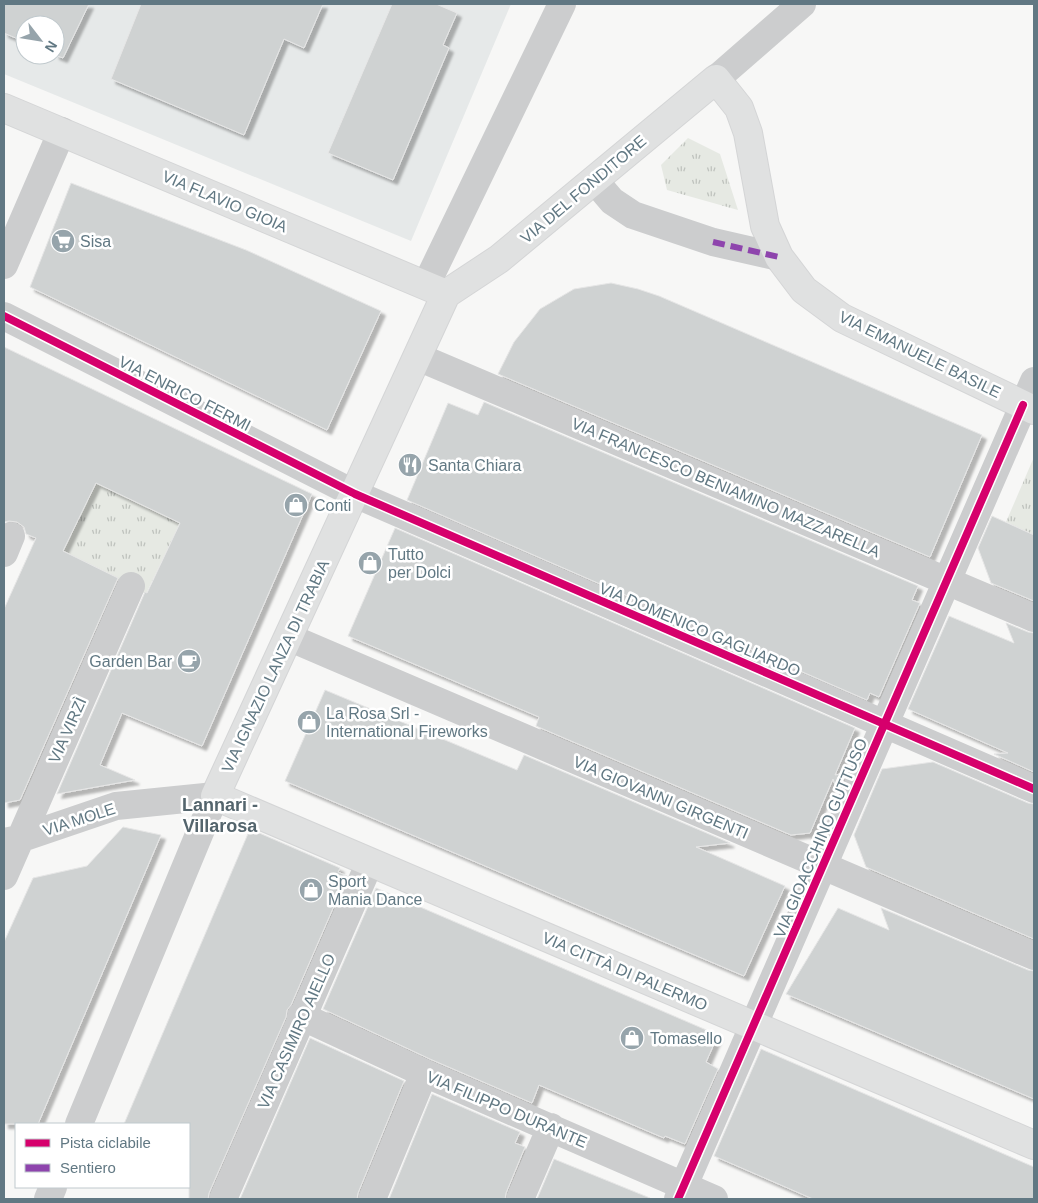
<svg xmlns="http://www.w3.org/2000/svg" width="1038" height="1203" font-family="Arial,sans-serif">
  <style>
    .built { fill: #e6e9e9; fill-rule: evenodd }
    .grass { fill: url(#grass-tufts) }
    .building { fill: #cfd2d2; stroke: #e6e6e6; filter: url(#shadow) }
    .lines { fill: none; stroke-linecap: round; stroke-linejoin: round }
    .major-casing { stroke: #d4d5d6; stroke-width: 30 }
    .minor { stroke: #cccdce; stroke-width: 28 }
    .major { stroke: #e0e1e1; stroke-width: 28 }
    .quiet { stroke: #8e44ad; stroke-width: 6; stroke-dasharray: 12 6; stroke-linecap: butt }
    .cycleway-casing { stroke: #fff; stroke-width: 11 }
    .cycleway { stroke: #d6006c; stroke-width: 8 }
    .labels { text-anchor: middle; stroke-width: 5; stroke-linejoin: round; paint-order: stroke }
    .street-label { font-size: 16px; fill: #617883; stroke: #fff }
    .poi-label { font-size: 16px; fill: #617883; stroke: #fff; text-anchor: start }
    .neighbourhood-label { font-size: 18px; font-weight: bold; fill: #54656d; stroke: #fff }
  </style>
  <defs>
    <pattern id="grass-tufts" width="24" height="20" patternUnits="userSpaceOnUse" patternTransform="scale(1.25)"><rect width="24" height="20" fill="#e6e9e3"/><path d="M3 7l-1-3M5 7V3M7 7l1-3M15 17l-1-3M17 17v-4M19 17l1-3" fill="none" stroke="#bec2bd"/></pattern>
    <filter id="shadow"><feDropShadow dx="4.5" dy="4.5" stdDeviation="1" flood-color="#0004"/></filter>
  </defs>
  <rect width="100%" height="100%" fill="#f7f7f6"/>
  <!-- built -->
  <path class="built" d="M4 4H511L411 241 4 74ZM25 25H55V55H25Z"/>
  <!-- grass -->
  <path class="grass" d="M688 138 720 154 738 210 667 190 661 165Z
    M1034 457V535L1006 522Z
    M96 482 180 523 146 594 63 551Z"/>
  <!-- building -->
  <path class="building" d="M4 4H89L63 58 55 55V25H25V42L4 33Z
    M141 4H323L304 48 284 39 244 135 111 79Z
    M392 4H436L457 13 443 45 449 48 393 180 328 153Z
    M71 183 246 250 381 311 327 430 30 287Z
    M611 283 638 289 659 296 982 435 930 557 498 374 514 342 540 309 574 289Z
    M4 347 312 494 202 746 122 713 100 765 135 780 57 794 145 592 147 593 180 523 96 483 63 551 118 578 20 800 4 803V609L36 538 26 534 24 527 17 522 9 521 4 522Z
    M484 402 918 586 912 600 920 603 879 697 870 693 867 700 407 500 448 403 478 415Z
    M992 516 1034 535V601L991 583 978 548Z
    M395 528 855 728 835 775 846 773 838 793 833 779 810 833 791 835 536 726 539 717 348 636Z
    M949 616 1014 643 1006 623 1028 632 1034 633V772L994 754 1008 753 908 709Z
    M325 690 517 770 524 755 730 843 696 847 785 886 744 976 285 781Z
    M933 762 1028 803 1034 804V939L866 867 854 835 882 769Z
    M123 827 161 835 38 1124H4V942L33 878 87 866Z
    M250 829 340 868 338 872 347 876 291 1005 287 1010 286 1017 209 1193 208 1199H189V1124H124Z
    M376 888 718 1035 706 1062 718 1069 685 1144 665 1136 664 1138 539 1085 532 1103 430 1059 323 1009Z
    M838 908 889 930 881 908 1028 970 1034 971V1099L786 994Z
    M310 1038 404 1081 358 1193 357 1199H240Z
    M761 1049 1034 1167V1199H813L714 1156Z
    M432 1094 520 1132 515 1143 525 1147 506 1193 505 1199H389Z
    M554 1159 650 1198V1199H537Z"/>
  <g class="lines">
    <!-- major casing -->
    <g class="major-casing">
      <path id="major" d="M4 108 446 294
        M446 294 215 796 1034 1145
        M446 294 499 259 716 79 739 108 748 133 765 226 779 257 804 290 842 318 1034 410"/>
    </g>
    <!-- minor -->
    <path class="minor" d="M716 79 802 4
      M595 181 612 201 633 215 713 242 779 257
      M4 265 62 131
      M426 285 562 4
      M4 316 355 494 1034 789
      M418 357 1034 618
      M4 553 11 536
      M288 637 1034 956
      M4 842 19 839 116 806 215 796 79 1124
      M4 876 131 586
      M301 1016 424 1073 714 1199
      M48 1199 53 1187
      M223 1199 370 862
      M372 1199 424 1073
      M520 1199 551 1127
      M678 1199 1034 381"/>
    <!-- major -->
    <use href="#major" class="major"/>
    <!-- quiet -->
    <path class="quiet" d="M713 242 779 257"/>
    <!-- cycleway casing -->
    <g class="cycleway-casing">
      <path id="cycleway" d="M4 316 355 494 1034 789
        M678 1199 1023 405"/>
    </g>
    <!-- cycleway -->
    <use href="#cycleway" class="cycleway"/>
  </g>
  <!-- icons -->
  <defs>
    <g id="supermarket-disc" transform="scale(1.25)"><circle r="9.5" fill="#96a4ab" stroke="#fff"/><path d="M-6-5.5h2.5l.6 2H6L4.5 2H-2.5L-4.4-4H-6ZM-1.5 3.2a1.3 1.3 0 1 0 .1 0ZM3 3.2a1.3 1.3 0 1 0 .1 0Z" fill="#fff"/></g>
    <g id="restaurant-disc" transform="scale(1.25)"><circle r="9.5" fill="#96a4ab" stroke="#fff"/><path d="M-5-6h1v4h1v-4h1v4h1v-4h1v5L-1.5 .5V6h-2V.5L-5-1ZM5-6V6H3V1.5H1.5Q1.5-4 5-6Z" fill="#fff"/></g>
    <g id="shop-disc" transform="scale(1.25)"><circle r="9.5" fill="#96a4ab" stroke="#fff"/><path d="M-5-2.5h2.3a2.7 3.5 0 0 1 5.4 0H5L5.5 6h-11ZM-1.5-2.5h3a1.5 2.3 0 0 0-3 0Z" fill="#fff"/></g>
    <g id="cafe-disc" transform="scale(1.25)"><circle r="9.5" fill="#96a4ab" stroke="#fff"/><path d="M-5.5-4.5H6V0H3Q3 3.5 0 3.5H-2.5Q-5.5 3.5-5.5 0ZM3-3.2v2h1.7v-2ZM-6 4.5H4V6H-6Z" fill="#fff"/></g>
  </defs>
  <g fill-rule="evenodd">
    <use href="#supermarket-disc" x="63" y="241"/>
    <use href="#restaurant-disc" x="410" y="465"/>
    <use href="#shop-disc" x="296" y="505"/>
    <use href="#shop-disc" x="370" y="563"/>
    <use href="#cafe-disc" x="189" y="661"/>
    <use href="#shop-disc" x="309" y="722"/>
    <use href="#shop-disc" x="311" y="890"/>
    <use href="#shop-disc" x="632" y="1038"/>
  </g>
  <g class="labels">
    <!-- street labels -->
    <g class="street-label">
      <text transform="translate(583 189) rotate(-40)" y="6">VIA DEL FONDITORE</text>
      <text transform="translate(225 201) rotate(23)" y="6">VIA FLAVIO GIOIA</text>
      <text transform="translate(920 354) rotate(26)" y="6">VIA EMANUELE BASILE</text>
      <text transform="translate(185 393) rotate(27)" y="6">VIA ENRICO FERMI</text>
      <text transform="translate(726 487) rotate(23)" y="6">VIA FRANCESCO BENIAMINO MAZZARELLA</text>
      <text transform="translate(700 629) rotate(23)" y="6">VIA DOMENICO GAGLIARDO</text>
      <text transform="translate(275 666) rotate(-65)" y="6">VIA IGNAZIO LANZA DI TRABIA</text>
      <text transform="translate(67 730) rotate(-66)" y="6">VIA VIRZÌ</text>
      <text transform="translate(661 797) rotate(23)" y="6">VIA GIOVANNI GIRGENTI</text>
      <text transform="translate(79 819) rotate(-18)" y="6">VIA MOLE</text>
      <text transform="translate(820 838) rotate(-67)" y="6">VIA GIOACCHINO GUTTUSO</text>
      <text transform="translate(625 971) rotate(23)" y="6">VIA CITTÀ DI PALERMO</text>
      <text transform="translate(296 1031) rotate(-66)" y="6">VIA CASIMIRO AIELLO</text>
      <text transform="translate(507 1109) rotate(23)" y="6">VIA FILIPPO DURANTE</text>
    </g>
    <!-- poi labels -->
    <g class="poi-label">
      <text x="80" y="247">Sisa</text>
      <text x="428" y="471">Santa Chiara</text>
      <text x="314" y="511">Conti</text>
      <text x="388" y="560">Tutto<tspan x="388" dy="18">per Dolci</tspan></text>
      <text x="172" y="667" text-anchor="end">Garden Bar</text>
      <text x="326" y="719">La Rosa Srl -<tspan x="326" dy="18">International Fireworks</tspan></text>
      <text x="328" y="887">Sport<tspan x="328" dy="18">Mania Dance</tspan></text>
      <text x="650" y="1044">Tomasello</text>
    </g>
    <!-- neighbourhood labels -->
    <g class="neighbourhood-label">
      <text x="220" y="811">Lannari -<tspan x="220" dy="21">Villarosa</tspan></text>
    </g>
  </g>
  <!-- border -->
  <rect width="1038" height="1203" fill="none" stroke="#617883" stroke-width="10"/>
  <!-- legend -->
  <rect x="15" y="1123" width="175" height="65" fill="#ffffff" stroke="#c0c9cd"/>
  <rect x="25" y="1139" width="25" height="8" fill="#d6006c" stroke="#c0c9cd"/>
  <text x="60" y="1148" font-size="15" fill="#617883">Pista ciclabile</text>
  <rect x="25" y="1164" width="25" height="8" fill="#8e44ad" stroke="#c0c9cd"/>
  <text x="60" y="1173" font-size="15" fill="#617883">Sentiero</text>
  <!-- north arrow -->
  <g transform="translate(40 40) rotate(121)"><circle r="24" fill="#ffffff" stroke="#c0c9cd"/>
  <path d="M0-4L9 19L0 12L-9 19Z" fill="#96a4ab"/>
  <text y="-8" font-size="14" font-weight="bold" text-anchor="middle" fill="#617883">N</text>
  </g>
</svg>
